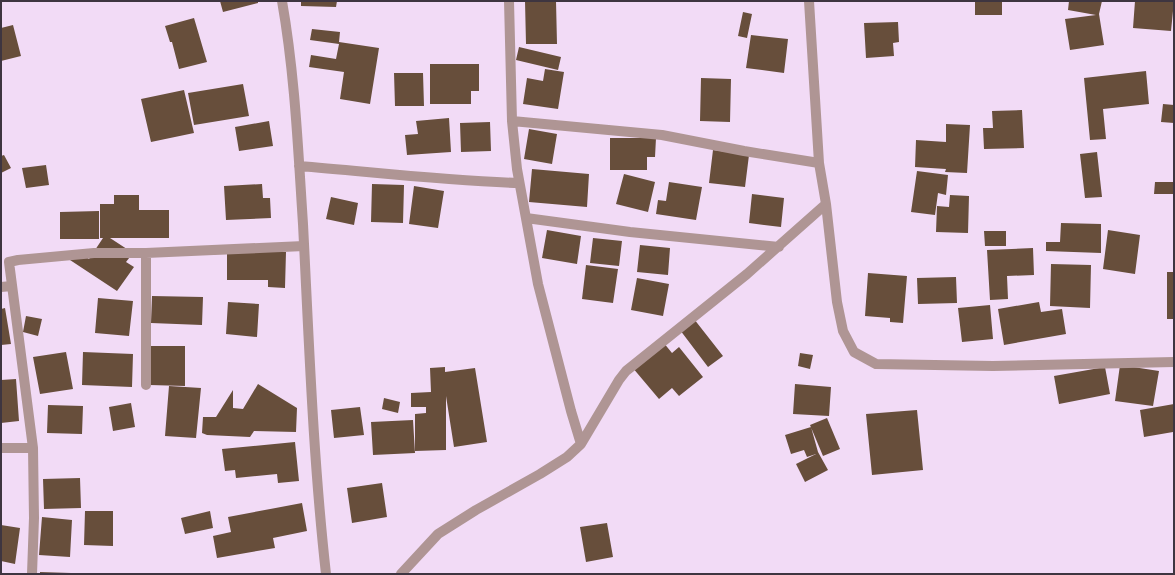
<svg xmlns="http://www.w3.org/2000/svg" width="1175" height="575" font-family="'IBM Plex Sans',sans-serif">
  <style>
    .building { fill: #674e3b }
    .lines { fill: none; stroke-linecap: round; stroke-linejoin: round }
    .minor { stroke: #af9594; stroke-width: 10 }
  </style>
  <rect width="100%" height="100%" fill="#f2dbf6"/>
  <!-- building -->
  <path class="building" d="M220 1H258V3L223 12Z
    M301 1H337L336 7 301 6Z
    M525 1H556L557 44H526Z
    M975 1H1002V15H975Z
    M1069 1H1102L1099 14 1104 45 1070 50 1065 19 1096 15 1068 10Z
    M1135 1H1174L1171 31 1133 28Z
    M743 12 752 14 747 38 738 36Z
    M194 18 207 62 179 69 172 42H170L165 26Z
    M898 22 899 42 893 43 894 56 866 58 864 23Z
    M13 25 21 56 1 61V28Z
    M312 29 340 32 339 42 379 48 370 104 340 99 344 72 309 67 311 55 336 59 339 44 310 40Z
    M751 35 788 39 784 73 746 68Z
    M519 47 561 57 558 70 516 60Z
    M430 64H479V91H471V104H430Z
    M545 69 564 72 558 109 523 104 527 78 543 81Z
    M1146 71 1149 104 1103 109 1106 139 1090 140 1084 78Z
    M394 73H423L424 106H395Z
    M701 78 731 79 730 122 700 121Z
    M243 84 249 116 194 125 188 93Z
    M184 90 194 133 151 142 141 99Z
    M1163 104 1174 105V123L1161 122Z
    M1022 110 1024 148 984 149 983 128H993L992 111Z
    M449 118 451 152 407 155 405 135 418 134 416 121Z
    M269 121 273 146 239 151 235 127Z
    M490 122 491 151 461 152 460 123Z
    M946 124 970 125 967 173 945 172 946 169 915 167 916 140 946 142Z
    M529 129 557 134 552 164 524 159Z
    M610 138H656L655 157H647V170H610Z
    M713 150 749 155 745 187 709 183Z
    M1097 152 1102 197 1085 198 1080 154Z
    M4 155 11 168 1 173V156Z
    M46 165 49 185 26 188 22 168Z
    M532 169 589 174 587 207 529 202Z
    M917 171 948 175 946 195 938 193 935 215 911 212Z
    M624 174 655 182 648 212 616 204Z
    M669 182 702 187 696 220 656 214 658 200 666 201Z
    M1155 182H1174V194H1154Z
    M262 184 263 198H270L271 218 226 220 224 186Z
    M372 184 404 185 403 223 371 222Z
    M414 186 444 191 438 228 409 224Z
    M752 194 784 198 781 227 749 223Z
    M114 195H139V210H169V238H110L133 253 126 262 134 267 117 291 70 260 77 251 89 259 103 238H100V204H114Z
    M950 195 969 196 968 233 936 232 937 206 949 207Z
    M331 197 358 203 354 225 326 219Z
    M99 211V239H60V212Z
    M1061 223 1101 224V253L1046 251V242H1060Z
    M547 230 581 236 577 264 542 258Z
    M1108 230 1140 235 1135 274 1103 269Z
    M984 231H1006V246H985Z
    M593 238 622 241 619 266 590 263Z
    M640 245 670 248 668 275 637 272Z
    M1033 248 1034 275 1007 276 1008 299 990 300 987 250Z
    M227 251 286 252 285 288 268 287V280H227Z
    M1051 264 1091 265 1090 308 1050 306Z
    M586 265 618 269 613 303 582 299Z
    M1167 272H1174V319H1167Z
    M868 273 907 276 903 323 890 322V318L865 316Z
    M956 277 957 303 918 304 917 278Z
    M637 278 669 284 663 316 631 310Z
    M152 296 203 297 202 325 151 323Z
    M98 298 133 301 129 336 95 333Z
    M228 302 259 304 257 337 226 334Z
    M1039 302 1041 312 1062 309 1066 334 1004 345 998 309Z
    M990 305 993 339 962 342 958 308Z
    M5 308 11 344 1 345V309Z
    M26 316 42 319 38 336 23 332Z
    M694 319 723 356 708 367 680 330Z
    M663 342 672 353 679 347 703 377 679 396 672 388 659 399 632 367Z
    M150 346H185V386L150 385Z
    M66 352 73 389 40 394 33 357Z
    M83 352 133 354 132 387 82 385Z
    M800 353 813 355 810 369 798 366Z
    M1120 365 1159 371 1153 406 1115 401Z
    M445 367V372L475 368 487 442 454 447 446 396V450L415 451V414L426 413V407H411V393L431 392 430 368Z
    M1105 367 1110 394 1059 404 1054 376Z
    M16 379 19 421 1 423V380Z
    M258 384 297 408 296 432 254 431 250 437 207 435 202 433 203 417H216L233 390V408L243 409Z
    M795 384 831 387 829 416 793 414Z
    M169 386 201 388 196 438 165 436Z
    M384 398 400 402 398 413 382 409Z
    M131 403 135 427 113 431 109 407Z
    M1174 404V435L1173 432 1144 437 1140 410Z
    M48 405 83 406 82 434 47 433Z
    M360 407 364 435 334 438 331 410Z
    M917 410 923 470 872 475 866 414Z
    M827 418 840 449 823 456 810 425Z
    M413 420 415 453 373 455 371 422Z
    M811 427 818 452 828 470 805 482 796 464 816 454 807 457 804 450 791 454 785 435Z
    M295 442 299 481 278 483 277 474 236 478 235 470 225 471 222 449Z
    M80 478 81 508 44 509 43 479Z
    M382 483 387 517 352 523 347 488Z
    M302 503 307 531 273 538 275 548 217 558 213 536 231 532 228 517Z
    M85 511H113V546L84 545Z
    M210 511 213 528 185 534 181 518Z
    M42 517 72 520 70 557 39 555Z
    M607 523 613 557 586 562 580 527Z
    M1 525 20 528 15 564 1 561Z
    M40 572 71 573V574H40Z"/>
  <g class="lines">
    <!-- minor -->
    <path class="minor" d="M282 1C295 75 298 149 303 224 309 341 313 458 326 574
      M509 1 512 121 517 169 538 284 571 411 581 444
      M809 1 819 163 826 204 837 302 843 331 854 352 876 364 993 366 1174 362
      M512 121 662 135 744 151 819 163
      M299 166C373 172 446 181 519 183
      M526 218 630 232 779 247
      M1 287 12 286
      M146 385V253
      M1 448H33
      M32 574 34 518 33 448 9 262 18 260 94 253H146L304 246
      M401 574 438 534 476 510 540 474 567 457 581 444 619 380 626 371 747 274 826 204"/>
  </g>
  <!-- border -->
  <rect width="1175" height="575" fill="none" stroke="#3e3540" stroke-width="4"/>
</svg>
